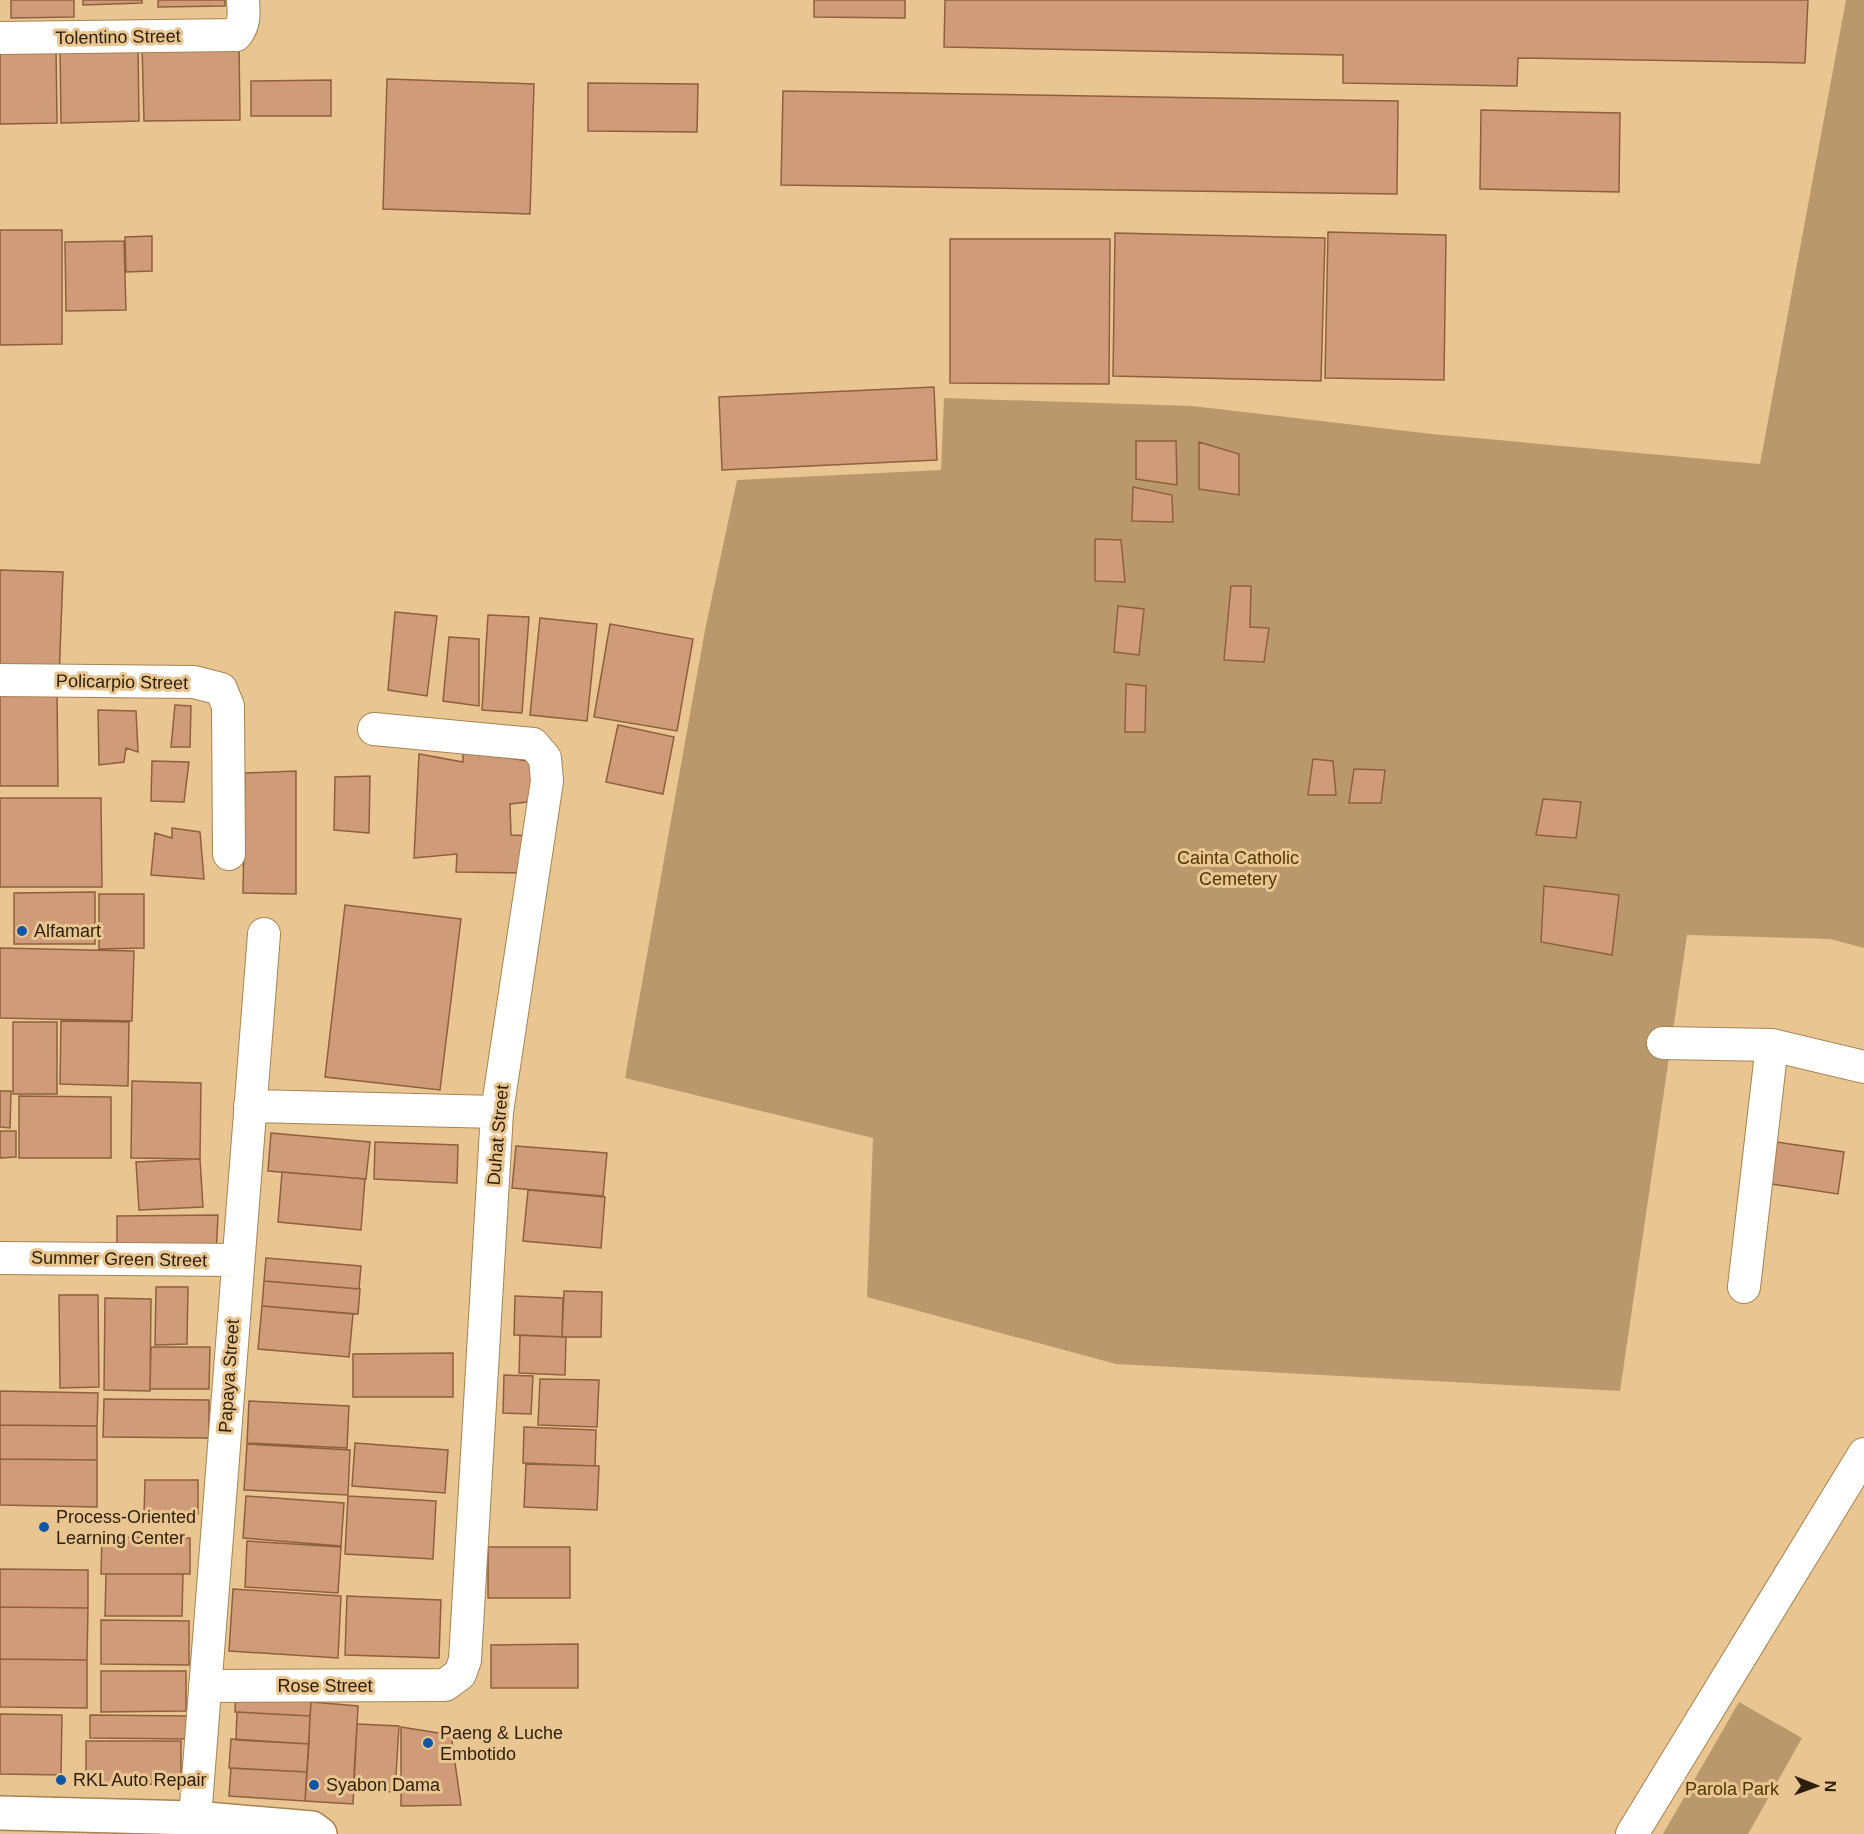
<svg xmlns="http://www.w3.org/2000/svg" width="1864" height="1834" font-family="Helvetica,sans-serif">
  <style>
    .green { fill: #b9996b }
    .building { fill: #cf9b78; stroke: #8f603e; stroke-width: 1.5 }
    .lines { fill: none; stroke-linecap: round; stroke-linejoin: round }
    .minor-casing { stroke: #a58352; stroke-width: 34 }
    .tertiary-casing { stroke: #a58352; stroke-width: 36 }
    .minor { stroke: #fff; stroke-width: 32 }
    .tertiary { stroke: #fff; stroke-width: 33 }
    .poi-dot { fill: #0f56a5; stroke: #e9c591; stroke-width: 2 }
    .labels { text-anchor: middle; stroke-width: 6; stroke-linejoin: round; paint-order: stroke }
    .street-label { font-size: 18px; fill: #2d1f0a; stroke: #e9c591 }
    .park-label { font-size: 18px; fill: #543701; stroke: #e9c591 }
    .poi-label { font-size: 18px; fill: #2d1f0a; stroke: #e9c591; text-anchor: start }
  </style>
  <rect width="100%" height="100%" fill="#e9c591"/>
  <!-- green -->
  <path class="green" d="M1846 0H1864V948L1830 939 1687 935 1620 1391 1116 1364 867 1297 873 1138 625 1078 705 630 737 480 941 470 944 398 1192 406 1432 434 1760 464Z
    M1739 1702 1802 1738 1748 1834H1663Z"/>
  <!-- building -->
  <path class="building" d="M11 0H74V17L11 18Z
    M83 0H142V3L83 5Z
    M158 0H225V6L158 7Z
    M814 0H905V18L814 17Z
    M945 0H1808L1805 63 1518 58 1517 86 1343 83V55L944 47Z
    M138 43 139 121 61 123 60 45Z
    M239 43 240 120 144 121 142 45Z
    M56 46 57 123 0 124V47Z
    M387 79 534 84 530 214 383 209Z
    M331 80V116H251V81Z
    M588 83 698 84 697 132 588 131Z
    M783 91 1398 101 1397 194 781 185Z
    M1481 110 1620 113 1619 192 1480 189Z
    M0 230H62V344L0 345Z
    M1328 232 1446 235 1444 380 1325 378Z
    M1115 233 1325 238 1321 381 1113 376Z
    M152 236V271L126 272 125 237Z
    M950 239H1110L1109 384 950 383Z
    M124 241 126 310 66 311 65 242Z
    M934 387 937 460 722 470 719 397Z
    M1136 441H1176L1177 485 1136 479Z
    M1199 442 1239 454V495L1199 489Z
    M1133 487 1172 495 1173 522 1132 521Z
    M1095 539 1121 540 1125 582 1095 581Z
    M0 570 63 572 59 680 0 678Z
    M1231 586H1251L1250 627 1269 628 1264 662 1224 660Z
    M1118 606 1144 609 1139 655 1114 652Z
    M395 612 437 616 427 696 388 690Z
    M488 615 529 617 522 713 482 710Z
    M540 618 597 624 587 721 530 715Z
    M610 624 693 639 677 731 594 717Z
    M449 637 479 639V706L443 701Z
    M1126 684 1146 686 1145 732H1125Z
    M57 691 58 786H0V692Z
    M175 705 191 706 190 747H171Z
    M98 710 136 711 138 752 126 748 124 762 99 765Z
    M618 725 674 737 663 794 606 782Z
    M463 750 538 763 536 801 510 804 511 835 531 836 524 873 456 872 457 854 414 858 419 754 463 762Z
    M1313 759 1333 761 1336 795H1308Z
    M152 761 189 762 184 802 151 801Z
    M1354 769 1385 770 1381 803H1349Z
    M296 771V894L243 893 245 773Z
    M370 776 369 833 334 830 335 777Z
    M0 798H101L102 887H0Z
    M1543 799 1581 802 1576 838 1536 835Z
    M172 828 200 832 204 879 151 875 155 833 172 838Z
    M1544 886 1619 895 1612 955 1541 942Z
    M95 892V944H14V893Z
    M99 894H144V948L99 949Z
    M345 905 461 919 440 1090 325 1077Z
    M0 948 134 951 132 1021 0 1018Z
    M61 1021 129 1022 128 1086 60 1084Z
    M13 1022H57V1094H13Z
    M132 1081 201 1083 200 1159 131 1158Z
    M0 1091H11L10 1128 0 1127Z
    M19 1096 111 1097V1158H19Z
    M0 1131H16V1157L0 1158Z
    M271 1133 370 1142 366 1179 268 1171Z
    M375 1142 458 1145 457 1183 374 1179Z
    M1777 1142 1844 1152 1838 1194 1771 1184Z
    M516 1146 607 1153 603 1196 512 1188Z
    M200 1159 203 1207 139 1210 136 1162Z
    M282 1172 365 1179 361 1230 278 1222Z
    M528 1190 605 1197 601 1248 523 1241Z
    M218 1215 216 1257H117V1216Z
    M266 1258 361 1266 359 1289 264 1281Z
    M264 1281 360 1289 358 1314 262 1306Z
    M156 1287H188L187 1344 155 1345Z
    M564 1291 602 1292 601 1337H562Z
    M59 1295H98L99 1387 60 1388Z
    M515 1296 563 1298 562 1337 514 1335Z
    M105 1298 151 1299 150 1391 104 1390Z
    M262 1306 353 1314 349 1357 258 1349Z
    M520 1335 566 1337 565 1375 519 1373Z
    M151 1347H210L209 1389H150Z
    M453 1353V1397H353V1354Z
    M504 1375 533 1376 531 1414 503 1413Z
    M540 1379 599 1380 597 1427 538 1425Z
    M0 1391 98 1393 97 1426 0 1425Z
    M104 1399 209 1400V1438L103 1437Z
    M249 1401 349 1406 347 1448 247 1443Z
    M0 1425 97 1426V1460L0 1459Z
    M524 1427 596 1430 595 1466 523 1463Z
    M355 1443 448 1450 445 1493 352 1486Z
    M247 1444 350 1450 348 1495 244 1490Z
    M0 1459 97 1460V1507L0 1505Z
    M526 1464 599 1466 597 1510 524 1507Z
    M145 1480H198V1514H144Z
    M246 1496 344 1503 341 1546 243 1538Z
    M348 1496 436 1501 433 1559 345 1554Z
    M102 1537 190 1538V1574H101Z
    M247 1541 341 1547 338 1593 245 1587Z
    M488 1547H570V1598H488Z
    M0 1569 88 1570V1608L0 1607Z
    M106 1574H183L182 1616H105Z
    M233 1589 341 1596 338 1658 229 1651Z
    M347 1596 441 1600 439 1658 345 1655Z
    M0 1607 88 1608 87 1660 0 1659Z
    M101 1620 189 1621V1665L101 1664Z
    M578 1644V1688H491V1645Z
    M0 1659 87 1660V1708L0 1707Z
    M101 1671H186V1711L101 1712Z
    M236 1687 312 1692 310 1716 235 1712Z
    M311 1702 358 1706 353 1804 305 1801Z
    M237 1712 310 1716 309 1744 236 1740Z
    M0 1714 62 1715 61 1775 0 1774Z
    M90 1715 190 1716 189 1739 90 1738Z
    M357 1724 399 1726 395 1792 353 1790Z
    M401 1727 451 1735 461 1805 401 1806Z
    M231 1739 309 1744 307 1772 229 1768Z
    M86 1741H181V1784L86 1785Z
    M231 1768 307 1772 305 1801 229 1796Z"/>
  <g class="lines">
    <!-- minor casing -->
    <g class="minor-casing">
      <path id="minor" d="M0 38 236 35C245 24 244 14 243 0
        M0 680 194 682 221 689 228 706 229 854
        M1663 1043 1772 1045 1864 1067
        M250 1106 497 1112
        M0 1258 238 1260
        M1744 1287 1772 1045
        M205 1686 445 1685 460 1674 465 1660 497 1112 547 781 545 758 533 744 374 729
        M195 1818 264 934
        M1632 1834 1864 1454"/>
    </g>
    <!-- tertiary casing -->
    <g class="tertiary-casing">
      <path id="tertiary" d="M0 1813 195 1818 312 1828 320 1834"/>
    </g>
    <!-- minor -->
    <use href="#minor" class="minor"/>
    <!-- tertiary -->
    <use href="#tertiary" class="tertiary"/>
  </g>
  <!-- markers -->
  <g class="poi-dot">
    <circle cx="22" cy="931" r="6"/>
    <circle cx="44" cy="1527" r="6"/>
    <circle cx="428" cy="1743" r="6"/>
    <circle cx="61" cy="1780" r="6"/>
    <circle cx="314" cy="1785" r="6"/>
  </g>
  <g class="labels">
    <!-- street labels -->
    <g class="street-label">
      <text transform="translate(118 37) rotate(-1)" y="6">Tolentino Street</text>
      <text transform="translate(122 682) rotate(1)" y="6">Policarpio Street</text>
      <text transform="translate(498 1135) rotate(-85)" y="6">Duhat Street</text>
      <text transform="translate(119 1259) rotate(1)" y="6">Summer Green Street</text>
      <text transform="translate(229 1376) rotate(-86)" y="6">Papaya Street</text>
      <text x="325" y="1692">Rose Street</text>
    </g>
    <!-- park labels -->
    <g class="park-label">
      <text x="1238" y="864">Cainta Catholic<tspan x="1238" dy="21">Cemetery</tspan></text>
      <text x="1732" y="1795">Parola Park</text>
    </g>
    <!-- poi labels -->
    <g class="poi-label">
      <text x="34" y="937">Alfamart</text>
      <text x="56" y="1523">Process-Oriented<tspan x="56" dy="21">Learning Center</tspan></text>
      <text x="440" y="1739">Paeng &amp; Luche<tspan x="440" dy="21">Embotido</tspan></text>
      <text x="73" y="1786">RKL Auto Repair</text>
      <text x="326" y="1791">Syabon Dama</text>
    </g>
  </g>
  <!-- north arrow -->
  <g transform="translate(1816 1786) rotate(91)" stroke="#e9c591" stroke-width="4.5" paint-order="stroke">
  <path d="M0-4.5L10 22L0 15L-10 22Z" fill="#2d1f0a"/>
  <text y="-9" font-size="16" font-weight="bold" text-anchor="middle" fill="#2d1f0a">N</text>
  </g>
</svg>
